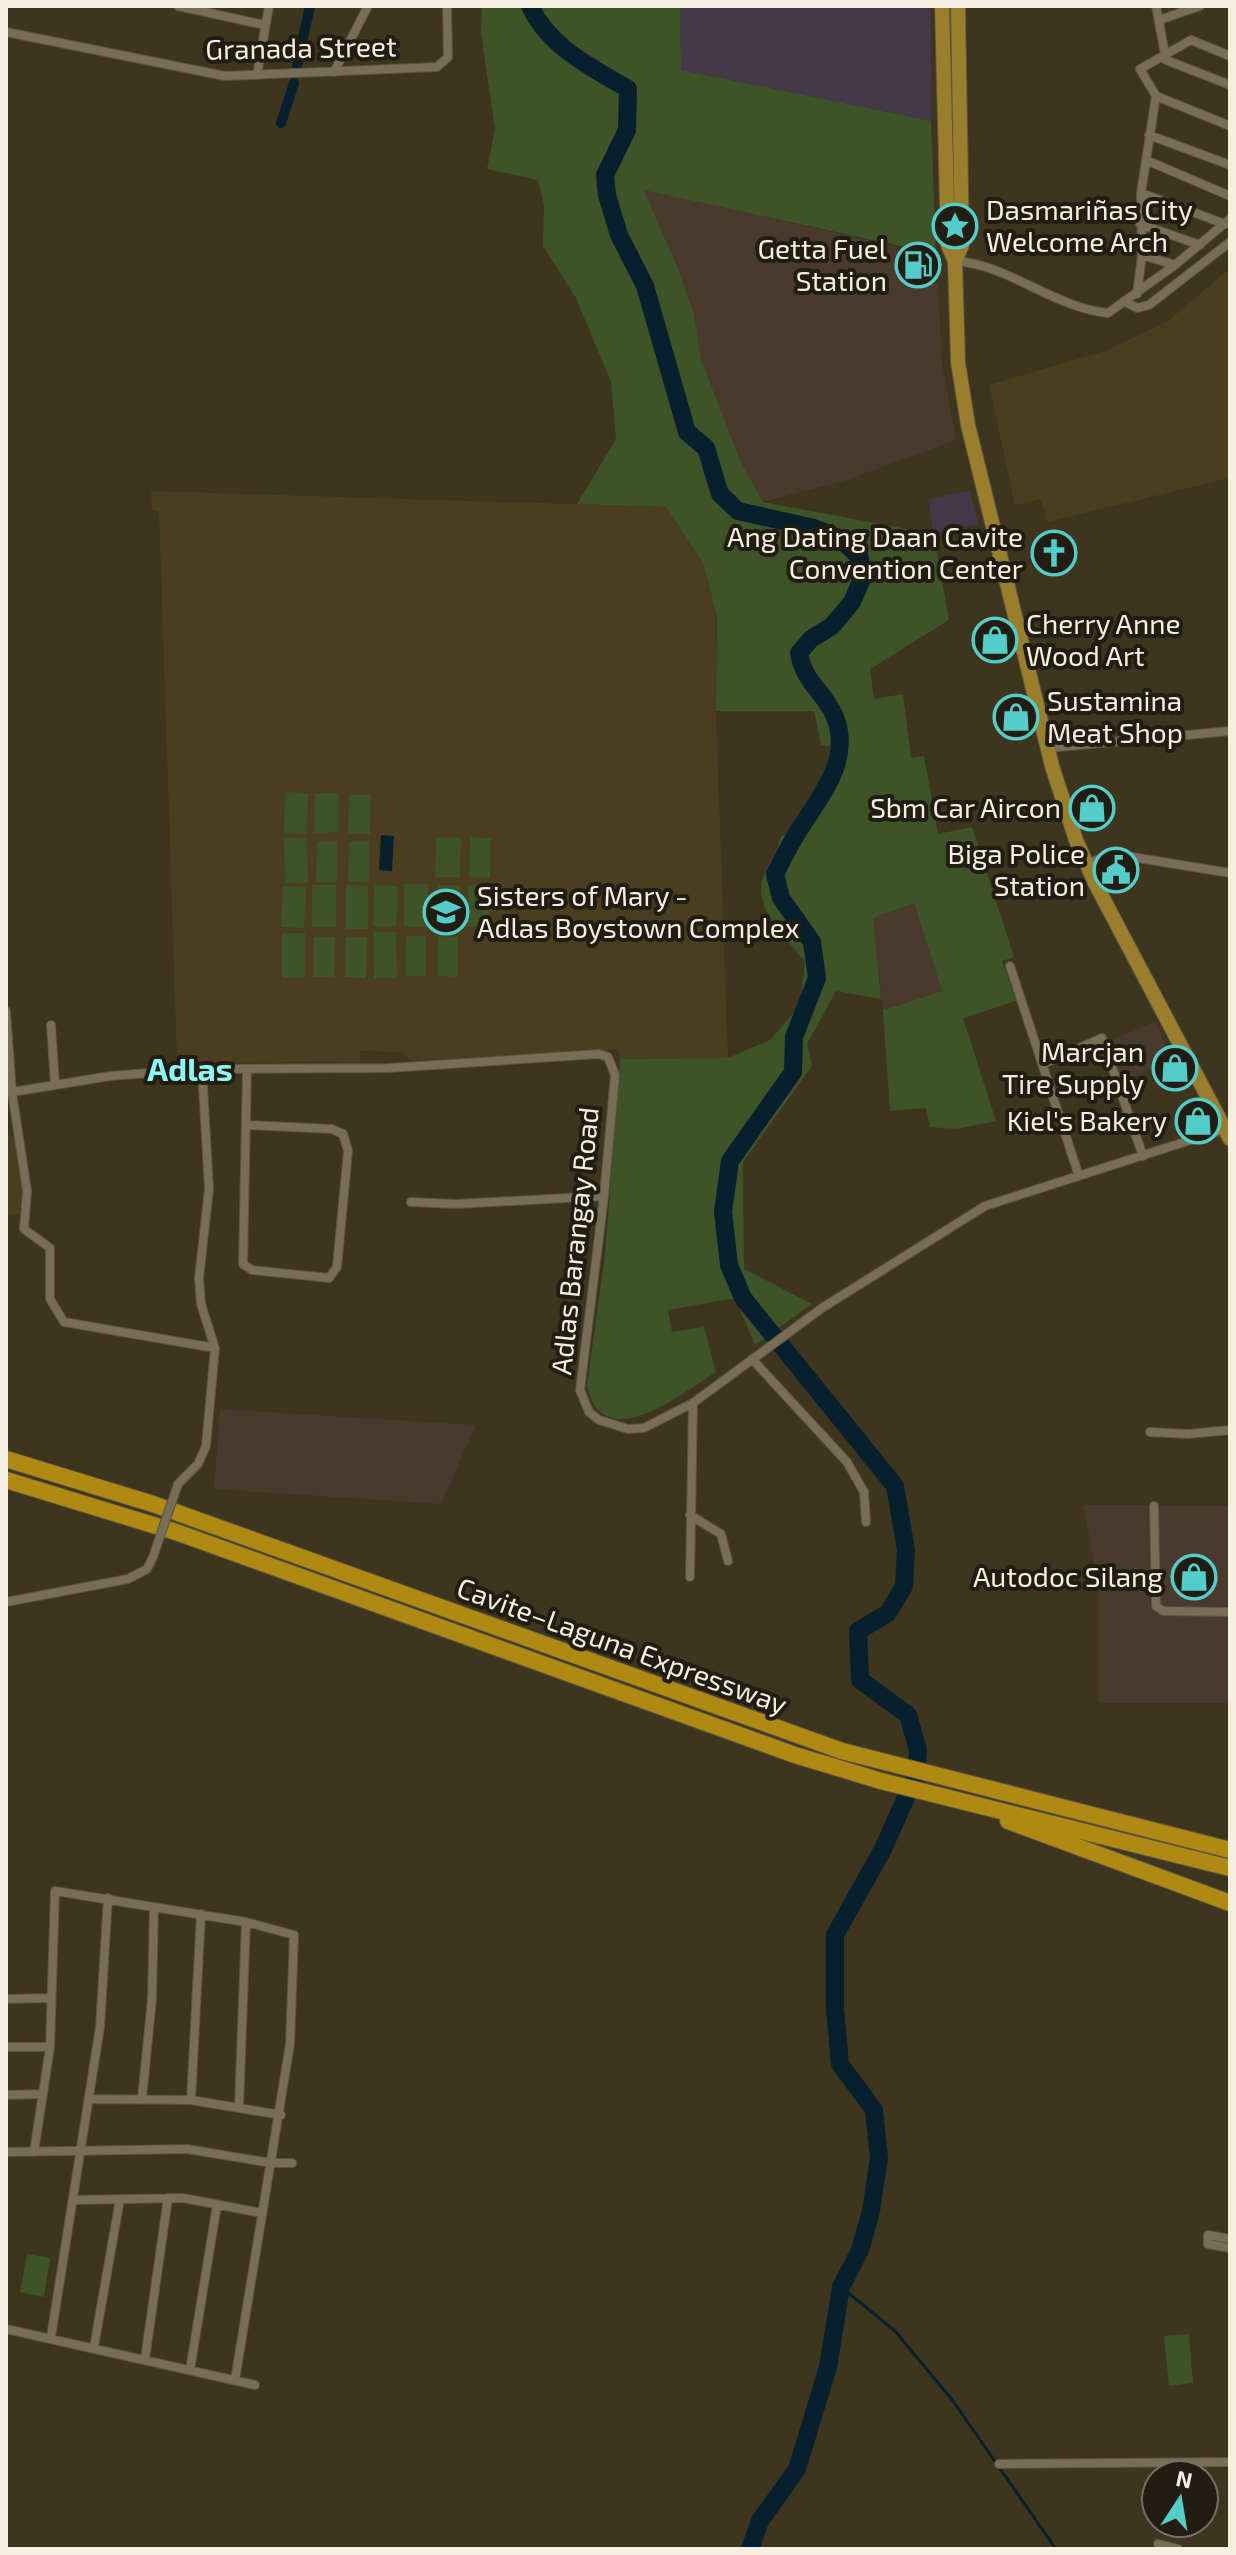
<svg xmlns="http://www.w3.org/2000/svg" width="1236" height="2555" font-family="'Exo 2',sans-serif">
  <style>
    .commercial { fill: #433949 }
    .industrial { fill: #493a2d }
    .built { fill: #4a3d20 }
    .green { fill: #3e5328 }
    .water { fill: #07202e }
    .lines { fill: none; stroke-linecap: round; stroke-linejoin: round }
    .stream { stroke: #07202e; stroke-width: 3 }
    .canal { stroke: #07202e; stroke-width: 10 }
    .river { stroke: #07202e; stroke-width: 18 }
    .street-casing { stroke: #5b5340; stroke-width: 10 }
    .primary-casing { stroke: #5b5340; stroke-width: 16 }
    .highway-casing { stroke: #5b5340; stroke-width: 18 }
    .street { stroke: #786d56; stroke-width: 8 }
    .primary { stroke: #997e2d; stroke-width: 14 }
    .highway { stroke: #af8912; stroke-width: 16 }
    .street-bridge-casing { stroke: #5b5340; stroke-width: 10; stroke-linecap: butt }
    .street-bridge { stroke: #786d56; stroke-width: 8 }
    .labels { text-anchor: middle; stroke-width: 8; stroke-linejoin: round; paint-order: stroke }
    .street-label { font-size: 28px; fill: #f5efe1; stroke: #211d13 }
    .poi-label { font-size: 28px; fill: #f5efe1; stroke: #211d13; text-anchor: end }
    .quarter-label { font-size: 32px; font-weight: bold; fill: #8ef9f4; stroke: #211d13 }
  </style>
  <rect width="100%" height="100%" fill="#3e351f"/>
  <!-- commercial -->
  <path class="commercial" d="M680 6H931V121L681 70Z
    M970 491 978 524 934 534 928 499Z"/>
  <!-- industrial -->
  <path class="industrial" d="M644 189 897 247 899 277 938 284 942 363 956 440 847 480 763 502 741 462 701 359 694 314 678 268Z
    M914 902 942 991 883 1010 872 918Z
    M1156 1021 1171 1061 1122 1081 1110 1041Z
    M220 1409 476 1425 441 1504 214 1489Z
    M1083 1505H1150L1149 1602 1163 1616H1230V1703H1099V1587Z
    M1158 1506H1230V1606L1164 1607 1158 1600Z"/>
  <!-- built -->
  <path class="built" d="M1230 268V478L1047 522 1041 499 1015 505 989 385 1108 350 1168 321Z
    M151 491 666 507 703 563 717 617 716 711 728 1058 620 1059 618 1049 411 1061 402 1052 360 1051V1062L183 1063 177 1060 159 512 152 510Z
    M17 1136 24 1184 23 1214 6 1216V1137Z"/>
  <!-- green -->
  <path class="green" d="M482 6H680L681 70 931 121 936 254 644 190 678 268 694 314 701 359 741 462 763 502 934 534 949 620 870 669 874 699 903 694 911 758 924 756 938 834 972 827 1014 957 1002 961 1016 1001 963 1018 996 1121 956 1129 930 1127 926 1108 890 1111 883 1010 942 991 914 903 873 918 881 999 836 991 807 1044 812 1066 743 1162 744 1269 812 1304 755 1345 735 1298 668 1310 672 1332 704 1327 716 1372C682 1393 603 1458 587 1386L605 1255 620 1059 728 1058 770 1040 800 1006 805 961C787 939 753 910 763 878 768 865 776 855 781 837L793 831 825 777 831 746 821 745 814 711H716L717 617 703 563 666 507 577 504 616 439 611 382 576 298 543 246 544 205 538 180 487 169 495 129 481 33Z
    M285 792 308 793 307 834 284 833Z
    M315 793H339V832L315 833Z
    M349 795H371L370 834 348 833Z
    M436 837 461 838 460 877H435Z
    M470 837 491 838 490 878 469 877Z
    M284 838H307L308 883H285Z
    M317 841 337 842V882H316Z
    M349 842H369V882H348Z
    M404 884H428V927H404Z
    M312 885H336V927H312Z
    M346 885 368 886V929H346Z
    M374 885 398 886 396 927 373 926Z
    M438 885H460V928H438Z
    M468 885 491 886 489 928 467 927Z
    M283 886 306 887 304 928 281 927Z
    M373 932H396L397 978H374Z
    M282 933H305V978H282Z
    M406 936H426V976H405Z
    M438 936 458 937V977L437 976Z
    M314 937H335L334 977H313Z
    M346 937H367L366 978 345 977Z
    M27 2254 50 2258 44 2297 20 2292Z
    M1189 2334 1193 2383 1169 2386 1164 2336Z"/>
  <!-- water -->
  <path class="water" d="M381 835 394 836 392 871 379 870Z"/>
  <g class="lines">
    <!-- stream -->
    <path class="stream" d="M841 2287 895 2331 953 2401 1056 2549"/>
    <!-- canal -->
    <path class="canal" d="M297 65 310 6
      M281 123 294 83"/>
    <!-- river -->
    <path class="river" d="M530 6C549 47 591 67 628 89L627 130 605 175 607 195 619 235 645 286 687 432 706 448 720 494 738 511 814 528 841 539 860 558 862 579 852 602 832 626 811 639 799 653C804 683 824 691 835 717 852 760 821 795 799 830 790 844 783 859 775 874L781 898 812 942 817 978 794 1037 793 1072 730 1161 723 1212 729 1265 743 1298 895 1486 906 1550 904 1586 888 1613 858 1631 860 1680 908 1715 918 1750 916 1775 883 1849 835 1935V2009L840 2064 874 2110 879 2158 871 2211 860 2250 841 2287 828 2367 797 2469 760 2521 750 2549"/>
    <!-- street casing -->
    <g class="street-casing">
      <path id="street" d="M178 6 265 25
        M1156 6 1166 60 1230 85
        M1159 20 1200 6
        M6 32 225 76 437 67 448 57 447 6
        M1230 56 1191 40 1140 69 1156 96 1230 126
        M334 72 368 6
        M257 75 269 6
        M1149 135 1230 165
        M1146 160 1230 196
        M1141 193 1225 224
        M1140 224 1200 245
        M1142 255 1175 265
        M955 261C1008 264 1054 308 1108 313L1175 265 1230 219
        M1137 294 1142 255 1141 193 1156 96
        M1124 301 1137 308 1149 305 1230 242
        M1047 748 1230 731
        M1086 864 1114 854 1230 873
        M1010 966 1079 1176
        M6 1011 12 1092 27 1191 24 1229 50 1248V1299L64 1322 215 1348
        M51 1025 55 1085
        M1043 1064 1102 1038 1143 1156
        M6 1093 110 1076 202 1069 389 1068 599 1054 608 1057 615 1075 604 1196 580 1390 589 1412 599 1420 628 1429 644 1428 693 1403 822 1308 985 1206 1225 1129
        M247 1125 332 1129 343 1134 348 1151 337 1267 329 1278 252 1270 243 1264 247 1069
        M411 1202 456 1204 604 1196
        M752 1359 847 1462 864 1492 866 1522
        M1150 1432 1188 1434 1230 1430
        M178 1484 198 1464 206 1446 215 1348 201 1304 199 1278 209 1189 202 1069
        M1154 1506 1156 1606 1163 1611 1230 1612
        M690 1515 721 1534 728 1561
        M690 1577 693 1403
        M6 1602 128 1579 147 1569 153 1557
        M6 1999 51 1998
        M6 2047H50
        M6 2095 43 2094
        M90 2099 191 2100 281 2115
        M142 2099 152 1998 154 1907
        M191 2100 201 1914
        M239 2106 246 1922
        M6 2152 187 2149 271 2163H292
        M34 2152 50 2047 55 1891 246 1922 294 1935 290 2044 235 2380
        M74 2200 183 2198 262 2213
        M1230 2239 1208 2235V2244L1230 2248
        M6 2329 255 2385
        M51 2337 100 2027 108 1898
        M94 2347 120 2199
        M145 2359 168 2198
        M190 2370 217 2205
        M999 2464 1230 2462
        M1158 2544 1178 2549"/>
    </g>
    <!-- primary casing -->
    <g class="primary-casing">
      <path id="primary" d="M942 6 948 245 955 261 958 362 968 425 1052 766 1076 840 1095 883 1230 1139
        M955 261 962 245 958 6"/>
    </g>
    <!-- highway casing -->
    <g class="highway-casing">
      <path id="highway" d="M6 1459 153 1504 842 1751 1230 1850
        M6 1480 176 1532 795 1755 881 1781 1230 1868
        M1008 1821 1230 1903"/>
    </g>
    <!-- street -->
    <use href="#street" class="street"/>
    <!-- primary -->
    <use href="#primary" class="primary"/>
    <!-- highway -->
    <use href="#highway" class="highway"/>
    <!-- street-bridge casing -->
    <g class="street-bridge-casing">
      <path id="street-bridge" d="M153 1557 178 1484"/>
    </g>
    <!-- street-bridge -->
    <use href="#street-bridge" class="street-bridge"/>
  </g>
  <!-- icons -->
  <defs>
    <g id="sight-ring" transform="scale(2.3)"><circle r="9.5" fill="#211d13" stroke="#54cdc8" stroke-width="1.5"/><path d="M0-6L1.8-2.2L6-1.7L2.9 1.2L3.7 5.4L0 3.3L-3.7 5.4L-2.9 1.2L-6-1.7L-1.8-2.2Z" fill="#54cdc8"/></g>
    <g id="fuel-ring" transform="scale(2.3)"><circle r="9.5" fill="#211d13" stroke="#54cdc8" stroke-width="1.5"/><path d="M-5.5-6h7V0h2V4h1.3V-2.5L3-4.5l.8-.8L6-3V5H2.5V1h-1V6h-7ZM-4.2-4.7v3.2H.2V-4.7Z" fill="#54cdc8"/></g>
    <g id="church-ring" transform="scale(2.3)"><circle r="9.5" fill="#211d13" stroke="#54cdc8" stroke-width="1.5"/><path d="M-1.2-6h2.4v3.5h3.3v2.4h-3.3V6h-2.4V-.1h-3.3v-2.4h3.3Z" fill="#54cdc8"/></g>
    <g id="shop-ring" transform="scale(2.3)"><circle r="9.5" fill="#211d13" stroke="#54cdc8" stroke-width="1.5"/><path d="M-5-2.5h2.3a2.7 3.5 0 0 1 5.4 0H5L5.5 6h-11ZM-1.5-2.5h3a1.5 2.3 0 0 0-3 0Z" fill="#54cdc8"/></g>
    <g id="civic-ring" transform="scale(2.3)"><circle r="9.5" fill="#211d13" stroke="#54cdc8" stroke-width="1.5"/><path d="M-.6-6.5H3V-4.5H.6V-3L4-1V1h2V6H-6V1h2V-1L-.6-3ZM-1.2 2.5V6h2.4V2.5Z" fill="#54cdc8"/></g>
    <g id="school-ring" transform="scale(2.3)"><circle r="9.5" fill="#211d13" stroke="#54cdc8" stroke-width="1.5"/><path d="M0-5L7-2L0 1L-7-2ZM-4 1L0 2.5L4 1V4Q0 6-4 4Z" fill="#54cdc8"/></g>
  </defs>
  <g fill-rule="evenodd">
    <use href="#sight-ring" x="955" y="226"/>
    <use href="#fuel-ring" x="918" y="265"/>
    <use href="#church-ring" x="1054" y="553"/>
    <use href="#shop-ring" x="995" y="640"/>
    <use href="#shop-ring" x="1016" y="717"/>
    <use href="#shop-ring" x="1092" y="808"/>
    <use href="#civic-ring" x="1116" y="870"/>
    <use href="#school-ring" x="446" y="912"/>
    <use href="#shop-ring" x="1175" y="1068"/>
    <use href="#shop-ring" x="1198" y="1121"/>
    <use href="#shop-ring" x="1194" y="1577"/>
  </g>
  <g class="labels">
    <!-- street labels -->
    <g class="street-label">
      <text transform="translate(301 48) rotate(-1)" y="10">Granada Street</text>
      <text transform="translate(575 1241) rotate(-84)" y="10">Adlas Barangay Road</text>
      <text transform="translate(622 1646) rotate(20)" y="10">Cavite–Laguna Expressway</text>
    </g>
    <!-- poi labels -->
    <g class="poi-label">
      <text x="986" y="220" text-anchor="start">Dasmariñas City<tspan x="986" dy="32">Welcome Arch</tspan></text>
      <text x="887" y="259">Getta Fuel<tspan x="887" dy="32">Station</tspan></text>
      <text x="1023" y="547">Ang Dating Daan Cavite<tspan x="1023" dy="32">Convention Center</tspan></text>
      <text x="1026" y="634" text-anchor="start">Cherry Anne<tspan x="1026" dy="32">Wood Art</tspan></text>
      <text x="1047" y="711" text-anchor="start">Sustamina<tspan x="1047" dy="32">Meat Shop</tspan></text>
      <text x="1061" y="818">Sbm Car Aircon</text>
      <text x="1085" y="864">Biga Police<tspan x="1085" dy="32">Station</tspan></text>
      <text x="477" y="906" text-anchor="start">Sisters of Mary -<tspan x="477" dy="32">Adlas Boystown Complex</tspan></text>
      <text x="1144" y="1062">Marcjan<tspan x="1144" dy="32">Tire Supply</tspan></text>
      <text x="1167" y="1131">Kiel's Bakery</text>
      <text x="1163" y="1587">Autodoc Silang</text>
    </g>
    <!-- quarter labels -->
    <g class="quarter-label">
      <text x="190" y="1081">Adlas</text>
    </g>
  </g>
  <!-- border -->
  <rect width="1236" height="2555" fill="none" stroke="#f5efe1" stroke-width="16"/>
  <!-- north arrow -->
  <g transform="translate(1180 2499) rotate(12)"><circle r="38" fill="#211d13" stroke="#767165" stroke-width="2"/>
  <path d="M0-6L14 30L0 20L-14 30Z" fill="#54cdc8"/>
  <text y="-12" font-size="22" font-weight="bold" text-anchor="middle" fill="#f5efe1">N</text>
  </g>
</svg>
